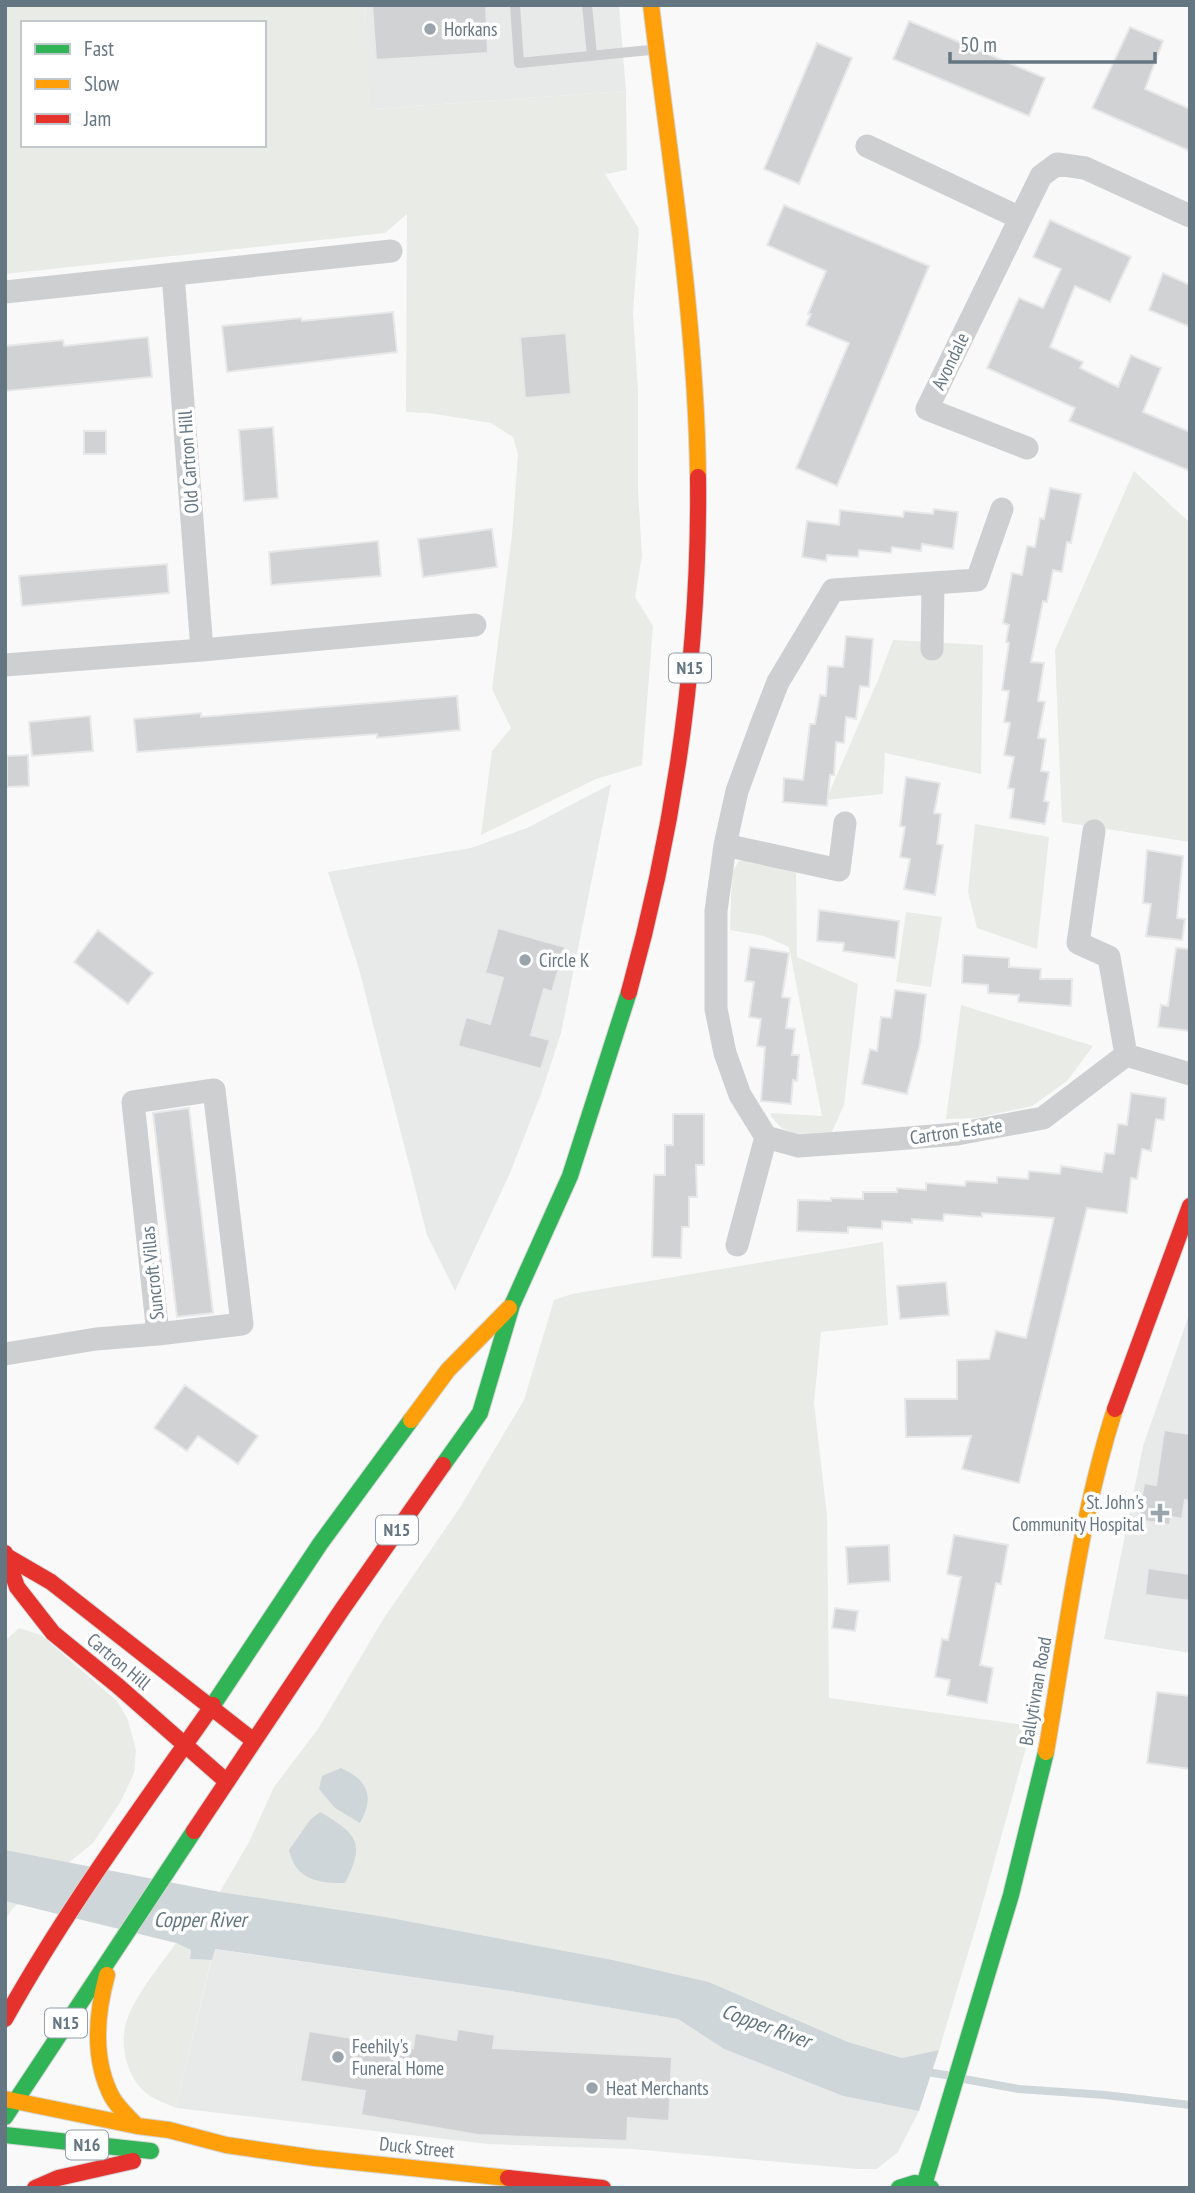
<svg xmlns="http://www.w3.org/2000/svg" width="1195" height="2193" font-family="'PT Sans Narrow',sans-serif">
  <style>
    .built { fill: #e8e9e9 }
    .green { fill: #e8ebe6; fill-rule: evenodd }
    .water { fill: #ced6d9 }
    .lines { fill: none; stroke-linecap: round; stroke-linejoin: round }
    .stream { stroke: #ced6d9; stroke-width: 8 }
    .building { fill: #d0d2d3; stroke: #e8e8e8; stroke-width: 2 }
    .fast-casing { stroke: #d5d6d7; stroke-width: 18 }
    .slow-casing { stroke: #d5d6d7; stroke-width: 18 }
    .jam-casing { stroke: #d5d6d7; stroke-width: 18 }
    .lane { stroke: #cecfd0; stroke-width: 10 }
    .street { stroke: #cecfd0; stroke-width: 23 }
    .fast { stroke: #30b455; stroke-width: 16 }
    .slow { stroke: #ff9f0a; stroke-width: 16 }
    .jam { stroke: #e5322d; stroke-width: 16 }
    .poi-dot { fill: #99a4ac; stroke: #fff; stroke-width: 2.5 }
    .labels { text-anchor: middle; stroke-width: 7; stroke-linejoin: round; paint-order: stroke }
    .shield { fill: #fff; stroke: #939fa8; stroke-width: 2 }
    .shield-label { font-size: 18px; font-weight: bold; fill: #657683 }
    .poi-label { font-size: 19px; fill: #657683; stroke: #fff; text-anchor: start }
    .street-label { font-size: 19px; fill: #657683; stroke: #fff }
    .water-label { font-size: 21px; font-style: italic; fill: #60757c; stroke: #fff }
  </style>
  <rect width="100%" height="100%" fill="#f9f9f9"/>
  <!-- built -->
  <path class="built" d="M365 5H619L626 91 370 109Z
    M611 784 561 1033 541 1094 510 1173 455 1291 427 1235 359 969 328 872 471 848 527 828Z
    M1190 1312V1653L1104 1639 1143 1446Z
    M214 1949 510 1991 678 2019 724 2049 843 2096 919 2111 898 2152 877 2169H858L632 2149 488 2144 176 2108Z"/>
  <!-- green -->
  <path class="green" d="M5 5H365L371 109 626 91 627 170 605 174 639 229 633 313 638 392V490L642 556 635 597 653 626 642 765 596 779 481 835 492 751 511 728 492 689 512 535 518 454 513 437 491 423 429 413 406 412 407 214 385 233 5 274ZM23 23H264V145H23Z
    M1134 471 1190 523V842L1062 822 1055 650Z
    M893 640 983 645 981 774 885 753 883 794 826 800 878 680Z
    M975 824 1049 837 1037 949 977 928 968 892Z
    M748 858 757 859 796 873 797 957 858 984 844 1105 830 1136C806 1136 781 1137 770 1113L822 1116 789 947 764 936 730 930 732 872 739 861Z
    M906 912 942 917 931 987 896 982Z
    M961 1005 1093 1046 1067 1081 1032 1106 978 1118 946 1119Z
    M883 1242 888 1325 821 1332 814 1403 827 1516 829 1698 1032 1726 980 1913 939 2050 902 2058 848 2042 709 1982 613 1960 380 1916 220 1892 249 1842 274 1787 318 1729 384 1618 461 1506 524 1400 554 1300 572 1294Z
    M19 1628 41 1635 117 1701 128 1720 136 1750 134 1773 121 1801 93 1843 12 1909 5 1920V1641Z
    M176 1943 191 1950 190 1959 211 1960 176 2108C166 2103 154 2100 146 2093 126 2077 118 2041 128 2017 138 1991 160 1966 176 1943Z"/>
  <!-- water -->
  <path class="water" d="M341 1768C368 1780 375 1797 360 1823L335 1808 319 1789 322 1776Z
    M320 1812C357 1834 366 1842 345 1883 318 1884 295 1879 289 1850L310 1820Z
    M5 1850 220 1892 380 1916 613 1960 709 1982 848 2042 902 2058 939 2050 919 2111 843 2096 724 2049 678 2019 510 1991 215 1949 212 1960 190 1959 191 1950 176 1943 5 1901Z"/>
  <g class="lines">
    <!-- stream -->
    <path class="stream" d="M922 2071 951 2076
      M964 2079 1019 2089 1105 2095 1190 2105"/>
  </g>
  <!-- building -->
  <path class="building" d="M372 5H486L488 53 376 60Z
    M909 21 1045 78 1029 116 893 59Z
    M1130 27 1163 41 1145 89 1190 109V151L1092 108Z
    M817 43 852 58 799 184 764 169Z
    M784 205 929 266 837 486 796 468 849 343 806 325 811 314H808L826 271 767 245Z
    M1050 220 1131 257 1110 302 1075 286 1050 347 1083 362 1080 368 1118 387 1131 355 1161 368 1143 412 1190 432V471L1069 421 1075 408 987 368 1019 298 1043 308 1061 269 1033 257Z
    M1163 273 1190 285V327L1149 310Z
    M393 312 397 352 227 372 222 326 301 318 302 321Z
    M566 333 571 394 525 398 520 337Z
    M148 337 152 377 5 391V346L63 340 64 346Z
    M273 427 278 498 244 501 239 430Z
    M84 431H106V454H84Z
    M1050 488 1081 494 1071 543 1067 542 1062 572 1053 570 1047 602 1043 601 1031 662 1044 663 1038 701 1045 702 1038 738 1046 739 1041 771 1049 772 1044 801 1049 802 1045 824 1010 818 1014 789 1008 788 1014 757 1004 755 1010 723 1004 722 1009 691 1002 690 1009 643 1006 642 1009 625 1003 623 1012 573 1022 575 1027 546 1035 547 1040 518 1044 519Z
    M934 509 958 512 953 549 922 544 921 551 892 547 891 553 859 550 858 557 827 555 826 561 802 557 807 521 839 525 840 510 903 517 904 511 933 514Z
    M492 529 497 567 423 577 418 539Z
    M378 541 381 576 271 585 269 552Z
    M167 564 169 593 22 606 19 576Z
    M846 636 873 639 869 687 860 686 856 719 846 717 844 743 836 742 834 775H830L827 806 783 802 784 778 803 780 810 724H815L820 695 826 696 828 666 843 667Z
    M457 696 460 730 377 738V734L137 752 134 719 201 713V717Z
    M90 716 93 751 32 756 29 722Z
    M28 755 29 786 7 787V756Z
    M906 777 940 783 934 813 941 814 937 844 943 845 935 895 904 889 910 859 900 857 905 827 900 826Z
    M1147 850 1183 856 1177 918 1185 919 1182 940 1146 936 1151 904 1143 903Z
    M819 910 899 921 895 958 843 951 844 943 817 941Z
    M498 928 565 947 552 992 544 989 531 1035 550 1040 541 1069 458 1046 466 1017 490 1024 503 978 485 973Z
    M98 930 153 973 128 1004 74 962Z
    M750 947 789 953 782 997 790 998 786 1028 795 1029 792 1055H799L797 1081 793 1080 791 1104 761 1101 765 1047 757 1046 761 1019 749 1017 754 982 745 981Z
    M1176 948 1190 949V1031L1158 1027 1161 1005 1168 1006Z
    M963 955 1009 958V967L1041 969 1040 979H1072L1071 1006 1018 1002 1019 995 988 993V985L962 983Z
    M895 990 926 994 920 1044 907 1094 862 1084 870 1049 877 1051 881 1017 891 1018Z
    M1131 1093 1166 1098 1164 1120 1156 1119 1151 1151 1142 1149 1137 1179 1131 1178 1127 1213 1087 1208 1019 1483 962 1469 971 1436 906 1437 905 1399H957V1360L989 1359 996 1331 1026 1338 1054 1218 982 1213V1217L944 1214 943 1221 912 1219V1223L882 1221V1229L848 1227V1233L797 1231 798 1200 831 1201V1198L863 1199V1192H897V1188L926 1190V1183L965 1186 966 1181 997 1183V1177L1028 1179 1029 1171 1060 1174 1061 1166 1102 1172 1105 1153 1114 1154 1118 1124 1127 1125Z
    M189 1108 213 1313 177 1317 153 1113Z
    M673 1114H704V1165H696L697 1197H689V1227H682L681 1258 652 1257 654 1175H665V1145H673Z
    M946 1282 949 1315 900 1319 897 1286Z
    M185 1385 258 1436 238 1464 198 1436 187 1451 154 1428Z
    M1164 1430 1190 1434V1501L1185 1500 1182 1519 1171 1517 1170 1525 1138 1520 1144 1483 1156 1485Z
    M954 1535 1008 1545 1001 1584 996 1583 980 1665 993 1668 987 1703 947 1695 950 1680 935 1677 942 1639 948 1640 961 1577 947 1574Z
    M889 1545 890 1581 848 1584 846 1547Z
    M1148 1568 1190 1574V1601L1145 1595Z
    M835 1608 858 1611 855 1631 832 1628Z
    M1157 1692 1190 1696V1769L1147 1763Z
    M458 2029 495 2035 493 2048 672 2057 669 2121 628 2118 627 2141 478 2135 361 2115 365 2091 300 2081 309 2031 413 2048 415 2033 456 2040Z"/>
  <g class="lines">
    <!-- fast casing -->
    <g class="fast-casing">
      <path id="fast" d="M443 1465 480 1413 512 1305 570 1176 629 992
        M213 1705 320 1544 411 1420
        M5 2117 194 1831
        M5 2135 151 2151
        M924 2185 1011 1895 1046 1752
        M899 2188 915 2183 931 2188"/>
    </g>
    <!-- slow casing -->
    <g class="slow-casing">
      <path id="slow" d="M651 5C670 161 696 319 698 477
        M411 1420 448 1370 509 1308
        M1046 1752C1066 1638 1079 1520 1115 1409
        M107 1975C96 2015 92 2059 112 2097 118 2108 129 2117 137 2126
        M5 2099 137 2126 169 2130 226 2145 315 2158 508 2178"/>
    </g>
    <!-- jam casing -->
    <g class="jam-casing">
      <path id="jam" d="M629 992C676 823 700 652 698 477
        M1115 1409 1190 1206
        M5 1553 17 1587 53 1633 118 1686 226 1781
        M8 1557 51 1582 254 1741
        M194 1831 341 1611 443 1465
        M5 2019C66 1909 141 1808 213 1705
        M508 2178 603 2188
        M35 2188 58 2178 133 2161"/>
    </g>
    <!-- lane -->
    <path class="lane" d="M515 5 519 63 650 50
      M587 5 592 56"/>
    <!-- street -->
    <path class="street" d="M867 146 1020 218
      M173 274 202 650
      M5 292 391 251
      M1027 448 927 409 1041 176 1057 164 1085 168 1190 216
      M933 583 977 580 1002 509
      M932 649 933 583 833 590 778 682 762 723 737 791 725 845 716 911V1009L725 1053 740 1095 766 1137 798 1146 884 1140 957 1134 1043 1118 1126 1055 1190 1074
      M5 665 202 650 475 625
      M1094 831 1078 943 1109 957 1126 1055
      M725 845 839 870 845 823
      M737 1245 766 1137
      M5 1354 96 1339 158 1334 133 1102 214 1090 242 1324 158 1334"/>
    <!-- fast -->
    <use href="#fast" class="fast"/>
    <!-- slow -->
    <use href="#slow" class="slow"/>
    <!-- jam -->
    <use href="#jam" class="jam"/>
  </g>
  <!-- markers -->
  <g class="poi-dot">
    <circle cx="430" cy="29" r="7"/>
    <circle cx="525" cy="960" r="7"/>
    <path d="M1156.5 1502.5h7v7h7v7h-7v7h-7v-7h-7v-7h7z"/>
    <circle cx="338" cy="2057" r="7"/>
    <circle cx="592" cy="2088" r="7"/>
  </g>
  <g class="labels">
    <!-- shield labels -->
    <g class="shield">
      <rect x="669" y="653.5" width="42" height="29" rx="5"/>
      <rect x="376" y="1515.5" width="42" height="29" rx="5"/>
      <rect x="45" y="2008.5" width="42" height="29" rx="5"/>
      <rect x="66" y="2130.5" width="42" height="29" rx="5"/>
    </g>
    <g class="shield-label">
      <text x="690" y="674">N15</text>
      <text x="397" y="1536">N15</text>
      <text x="66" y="2029">N15</text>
      <text x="87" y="2151">N16</text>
    </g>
    <!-- poi labels -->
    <g class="poi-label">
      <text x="444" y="36">Horkans</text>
      <text x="539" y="967">Circle K</text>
      <text x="1144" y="1509" text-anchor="end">St. John's<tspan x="1144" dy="22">Community Hospital</tspan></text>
      <text x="352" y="2053">Feehily's<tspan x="352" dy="22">Funeral Home</tspan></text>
      <text x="606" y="2095">Heat Merchants</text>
    </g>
    <!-- street labels -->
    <g class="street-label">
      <text transform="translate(950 361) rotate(-64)" y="7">Avondale</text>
      <text transform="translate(188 462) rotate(-94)" y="7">Old Cartron Hill</text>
      <text transform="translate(956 1131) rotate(-8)" y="7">Cartron Estate</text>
      <text transform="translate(152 1273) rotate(-96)" y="7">Suncroft Villas</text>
      <text transform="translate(119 1661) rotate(40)" y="7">Cartron Hill</text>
      <text transform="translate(1035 1691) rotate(-80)" y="7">Ballytivnan Road</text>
      <text transform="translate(417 2147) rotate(6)" y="7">Duck Street</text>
    </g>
    <!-- water labels -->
    <g class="water-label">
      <text x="200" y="1927">Copper River</text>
      <text transform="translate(766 2026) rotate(20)" y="7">Copper River</text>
    </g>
  </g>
  <!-- border -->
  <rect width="1195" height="2193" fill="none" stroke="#657683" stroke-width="14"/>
  <!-- legend -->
  <rect x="21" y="21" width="245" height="126" fill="#ffffff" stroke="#c1c8cd" stroke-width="2"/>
  <rect x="35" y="44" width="35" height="10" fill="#30b455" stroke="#c1c8cd" stroke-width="2"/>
  <text x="84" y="56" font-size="21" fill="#657683">Fast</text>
  <rect x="35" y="79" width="35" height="10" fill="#ff9f0a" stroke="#c1c8cd" stroke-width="2"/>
  <text x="84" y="91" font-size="21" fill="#657683">Slow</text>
  <rect x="35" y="114" width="35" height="10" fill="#e5322d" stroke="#c1c8cd" stroke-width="2"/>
  <text x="84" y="126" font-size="21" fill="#657683">Jam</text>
  <!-- scale -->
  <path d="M950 52v10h205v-10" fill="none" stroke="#657683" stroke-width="3.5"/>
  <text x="960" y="52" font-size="21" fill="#657683" stroke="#ffffff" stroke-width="5" paint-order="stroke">50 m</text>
</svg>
